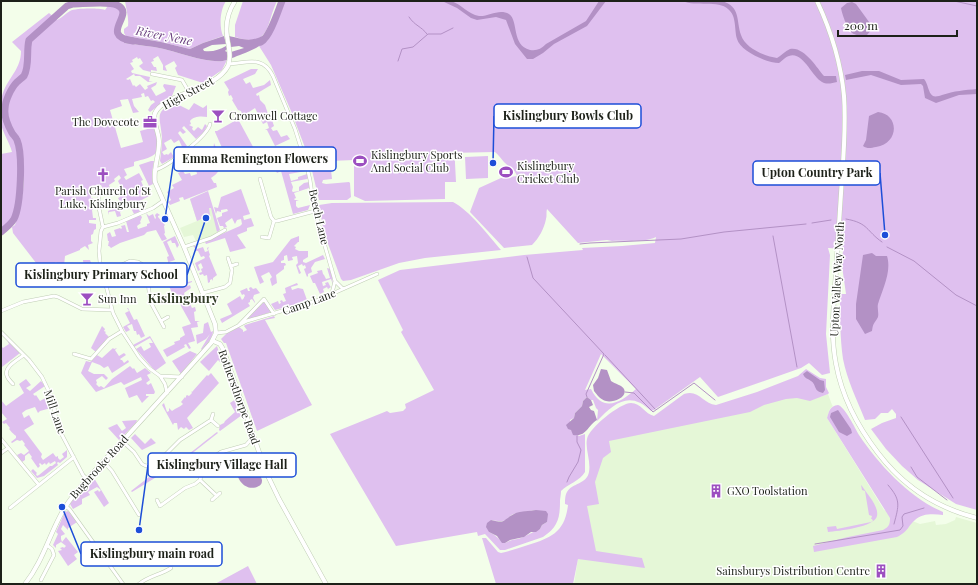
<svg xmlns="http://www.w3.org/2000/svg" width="978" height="585" font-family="'Playfair Display',serif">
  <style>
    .built { fill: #e5f7d7 }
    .green { fill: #dfc0ef; fill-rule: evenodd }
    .water { fill: #b391c5 }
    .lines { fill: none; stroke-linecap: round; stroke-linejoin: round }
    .stream { stroke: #b391c5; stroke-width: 1 }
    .river { stroke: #b391c5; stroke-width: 7 }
    .minor-casing { stroke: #c1ceb6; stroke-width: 4 }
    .tertiary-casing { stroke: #c1ceb6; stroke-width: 5 }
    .minor { stroke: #fff; stroke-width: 3 }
    .tertiary { stroke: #fff; stroke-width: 4 }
    .labels { text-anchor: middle; stroke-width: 3; stroke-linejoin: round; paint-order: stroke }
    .street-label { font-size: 11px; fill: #1d2119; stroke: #fff }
    .poi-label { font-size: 11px; fill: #1d2119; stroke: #fff; text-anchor: start }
    .water-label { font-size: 12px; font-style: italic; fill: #683d7e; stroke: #fff }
    .quarter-label { font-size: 13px; font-weight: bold; fill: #323c28; stroke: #fff }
    .leader { fill: none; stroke: #1d4ed8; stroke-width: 1.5 }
    .callout-dot { fill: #1d4ed8; stroke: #fff; stroke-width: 1.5 }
    .callout { fill: #fff; stroke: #1d4ed8; stroke-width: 1.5 }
    .callout-label { font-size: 12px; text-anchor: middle; font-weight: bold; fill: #1d2119 }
  </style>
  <rect width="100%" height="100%" fill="#f3feea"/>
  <!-- built -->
  <path class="built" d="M190 199 212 206 220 230 211 237 196 241 193 235 184 237 180 228 197 221Z
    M789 390 820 397 828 394 832 405 833 406 830 409 827 418 884 510 920 524 935 521 936 525 946 524 955 520 956 517 977 523V584H574L578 559V522L591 488 593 445 652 424Z"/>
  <!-- green -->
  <path class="green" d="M125 1H226C220 10 219 26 223 36L203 43 190 49 161 42 126 36 124 33V29L128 26C129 17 126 9 125 1Z
    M243 1H277C266 23 271 49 235 37V25Z
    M283 1H977V510L956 504 918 480 902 466 886 449 871 429 882 423 896 418V414L892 409 888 413H881L875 419 865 420C857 400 847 380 843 359 840 338 840 316 840 294H846L842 266 843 249 828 248 830 255 826 334 830 373 822 375 809 363 801 368 718 397 700 377 654 410 651 411C630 390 614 403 597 421L598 410 596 408 593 400H591L587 397 583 401 582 406 575 413 574 418 570 420 571 430 579 436 585 434V472C580 481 568 484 561 491 561 495 560 498 560 501 560 518 558 527 543 537L505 550H500L485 534 478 536 477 532 396 546 330 434 387 411 390 413 403 411 406 408 405 404 434 390 401 332 403 330 378 280 400 270 524 255 583 250 582 248 622 246 655 243 656 237C643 243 626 240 612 241L607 240 578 243 547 209C546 213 547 216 546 219 544 229 539 238 532 245L504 248 470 212 479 188 501 178 517 176C515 169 509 167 504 162 501 159 499 155 495 152L448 153V157L455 161V163L456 182H445V199L365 201 354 196V166H362L366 163 365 157H354V160L330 161 332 179 323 180 322 183 326 184 349 182 350 183 351 197 347 200H319L309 158 291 111 271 65 259 46 268 40ZM601 354 636 389C620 403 603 413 591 389L585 390ZM536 510 547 522 542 525 540 529C533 532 528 535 521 538 515 540 512 539 505 543 499 540 496 535 489 532L491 520C512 524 505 515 517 513 523 512 530 511 536 510Z
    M110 3C136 8 115 20 117 33L125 40 124 43C137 45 151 46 164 49 180 53 212 65 227 60L222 70 203 83 178 75 175 68 177 66 174 61 165 66 167 71 163 70V65L158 56 153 59 154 61 151 62 154 67H156L157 71 151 70V72L143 70 139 66 143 63 140 58 138 59 137 57 132 60 133 62 130 63 134 69 131 71 132 73 150 77 149 81H153L148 82 140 76H135L134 74 126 79 128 80 130 79 133 86 134 85 136 87 140 84 145 90 148 88 147 86 157 82 156 85 151 88 156 96 166 91 163 86 164 84 176 86 172 96 150 112 148 110 151 105 155 102 153 100 151 101 148 96 145 97 144 93 141 94 142 97 132 99 134 106 139 112 133 113 128 99 120 100 122 106 110 110 121 148 143 142 140 131 155 127C157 135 162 151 152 156 147 159 139 160 134 162V166L124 169 127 175 124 177 126 180 139 173 143 180 141 181 145 190H148L151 195 136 203 140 212 134 214 131 208 133 207 132 205 120 212 121 216 117 217 115 211 109 212V215L108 211 122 205 118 198 120 197 117 190 121 187 118 181 121 178 119 175 114 179 115 181 109 185 110 188 103 189 101 185 91 186 89 187 91 198H93V201L91 203 93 210H92L93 218H96V220H89V223L96 224V229L94 230 93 234 91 235V241L93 243 88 245 89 250 85 246 80 249V250L65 256 64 266 60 268 56 262 54 264 56 267 52 269 50 266 48 268 49 270 47 272 46 270 43 272 13 233 12 227 15 225C22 204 26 181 23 159L20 162C20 180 23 206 13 221 10 226 5 229 1 232V154L12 152C10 143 2 132 1 123 0 113 0 99 4 90 10 76 21 68 21 51L12 42 49 13 57 20C62 18 66 13 70 11 76 8 99 8 105 10Z
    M251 69H258L255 74 243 79 246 84 250 82 253 88 264 85 270 80 271 85 256 94 257 96 259 95 260 100 265 105 268 114H271L273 120H272L274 126 271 128 273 131 277 130 281 137 287 135 290 139 275 146 267 130H265L269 128 267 122 263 124 255 108 243 116 241 111 238 110 232 100 233 99 231 95 229 96 228 92 229 90 224 82Z
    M177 101V104L189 110 194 103 203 108 207 105V117C201 116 194 116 190 121L191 124 189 125 193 127 192 129 194 131 198 127 202 130 205 124 207 126 204 132 196 139 184 126 182 128 186 132 183 134 180 131 178 133 187 146 183 149 179 140 174 143 171 139 164 143 167 149 162 152 164 155 167 154 168 155 171 152 174 157 162 164 160 161C161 154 162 146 162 139 161 117 152 112 177 101Z
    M238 119 258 156 253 160 231 169 225 158 233 154 232 150 228 152 227 149 223 150 215 132V131H217Z
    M214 143C220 157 226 169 211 178L214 183H216L217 187 184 200 183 197 179 198 180 201 170 205 168 202 171 200 167 192 174 188 172 185 182 180 178 173 183 171 185 174 190 173 191 176 197 174 196 169 198 168 194 159 187 157 185 154 192 149 201 152V155L200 156 202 157V162L210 157 209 155H212V153L213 152Z
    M488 156V178L466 179 465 157Z
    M283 159 285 160 287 159 290 162 294 160V161L288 166 290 172 297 170 296 168 301 165H305L306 171 289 174 291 181 298 179V177L307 174 308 178 307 179 291 182 293 187 292 191 293 192 299 191V187L304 183 309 182V188L294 193 296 198 294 199 295 200H299L296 201V206L298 208 310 205 308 210 293 214 281 171 277 173 273 165Z
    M151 161H154L152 173 153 184 149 186 139 165Z
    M241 189 250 214 243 216 244 220 251 218 254 226 247 228V231L237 235 246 248 230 252 225 238 206 244 205 242 208 240 240 226 242 224 241 219 237 220 235 224 232 218 225 223 227 227 224 228 223 226H220L217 218 222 216V213L228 211 227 209 221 210V212L217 211 216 214 214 207 218 208 221 197Z
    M208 191 220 230 217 232 211 208H209L210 215 197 221 190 199Z
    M453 202C469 210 489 236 501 250L425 258 399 263 351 280 343 281 341 279 324 233 319 205 332 203Z
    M146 213 149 216 153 214 155 219 156 218 155 215 157 213 160 215 158 216V217L165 225 164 226 165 233 164 234 167 239 162 241 156 230 147 232 144 235 120 243 111 248 109 246H108L109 241H108L107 234 110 232 112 237 116 236 114 230 120 228 121 229 122 228 121 226 125 225 127 232H129L126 221 140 215 142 217 140 222 141 223 137 226 138 229 147 226V224L150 223Z
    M175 236 179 245 177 248 175 243H172L171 240 167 242 175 260 169 262 170 264 176 262 177 265 176 268 170 270 167 257 169 256 163 242Z
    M299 236V242H298L294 246 296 247 295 249 299 251H308V257L303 260V262L306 263 323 255 325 259 315 262 311 268 312 272 308 274V276L307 277 304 269 306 268 305 265 303 266 302 264 298 266 301 273 299 274 296 265 298 263 297 256 292 257 293 260 288 261 287 255 284 256V260L281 261V263H285L286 265 284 266V269L276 275 277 283 272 286 270 279 272 277 269 272 261 276 264 282 260 284 254 267 273 262 291 239Z
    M193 246H196L197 249 203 247 205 252 208 251 207 248 209 247 208 249 210 255 209 256 216 273 217 275 213 278V281L212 279 210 280V282L208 283 207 275 204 276 203 274 200 275 199 273 202 272 201 269 203 268 201 263 198 265 200 270 198 271 195 263 205 258 204 256 201 257 198 251H195V248Z
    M83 260H90L92 265 90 266V272L99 271 101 277 96 279 97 284 95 285 94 283 88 285 84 271Z
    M327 268 331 269 333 285 331 279 322 282 323 286 326 285 325 283 328 282 330 286 331 287 328 289 327 287 323 289 324 292 320 294 315 283H313L310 276 318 273 317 271 322 270 323 274 324 275 326 279 330 278Z
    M187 279 188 282 192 281V282L187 284 188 286 190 285 191 288 184 293 187 301 193 299 194 301 196 300 197 302 190 304 192 308 195 307 196 311 194 312 195 321H200L197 322 198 327 191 328 195 341 188 343 191 348 189 349 186 344 184 345 185 347 167 357 163 350 175 344 174 342 180 340V338L185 335 182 327 191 324 181 306 176 293H172L169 286 176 282 178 285 180 284V282Z
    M297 283 298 285 291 287 292 290 298 288 303 289 307 300 297 304 275 310 271 304 278 301 279 304 281 303 280 301 282 300 283 302 286 301 283 294 286 293 285 288Z
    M251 287 253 289 256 288 260 293 254 295 253 298 255 302V303L252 299 250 300V302L248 303 250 306 222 323 220 319 232 314 227 304 240 296 242 300 244 298V297L245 296 244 294 242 295 240 291 247 288 248 291H250L249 288Z
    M264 302 266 303 271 312 244 321Z
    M127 308H128L134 320 137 319 145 336 141 338 139 334 137 335 136 331H134L132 324 127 326 130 330 126 332 123 327 130 323 125 313 129 311Z
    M274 316 275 318 265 320 312 405 257 431 226 343H224L221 339 227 333 239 327 243 330V332L247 330 244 326 245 325Z
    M208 322 211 332 213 331C213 339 207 344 202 350L201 349 210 334 206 339 197 344 196 335 203 333 204 324Z
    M102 326 105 329 104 331 106 332 105 333 109 337 96 352 91 348Z
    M150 336 166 363 155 371 136 349 141 346 144 351 151 347 149 343H153L150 338 134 347 133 345Z
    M7 340 20 353 2 367 1 346 3 348 9 344Z
    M217 346 222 362 221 363 218 360 209 371 200 362Z
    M113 348 114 349 117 348 115 350 119 356 124 353 126 355 120 359 121 360H122L124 363 128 360 129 362 112 373 108 366 104 368 100 365 92 362 88 371 94 374H104L108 378 106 380 102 376 96 380 97 383 96 384 99 387 101 386 104 388 112 379 130 366 133 369 134 368 137 373 145 368 151 373 147 375 150 380 146 383 148 385 151 383 155 392 154 394H146V396H149L142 403 137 395 129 398 125 388 142 380 141 377 124 385 121 382 96 392 81 373 86 361 90 362 97 355 102 358Z
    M190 351 197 354 181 374 172 361Z
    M806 369 820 378 826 379V387L829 393 828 394 810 401 797 398 786 399 764 405 750 412 609 441 611 452 603 458 595 482 599 504 587 506 596 551 642 558 645 568 578 559 573 584H496L482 538H486L498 552 501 553C510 551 519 548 528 545 551 538 565 532 568 505L565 504C565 501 565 495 567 492 572 483 587 484 589 472 591 461 585 449 587 439 589 428 620 403 631 403 641 403 645 414 654 416L684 394C699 389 703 404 716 405L757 392 798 376Z
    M211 373 219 383 187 418 193 428 189 430 186 427 184 429 181 427 178 430 177 423H174L173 425 162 405 164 403 167 412 169 411V408L172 411C176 408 180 407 183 404L181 402 185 397 186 398V396L187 395 189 396 192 393 191 391 192 392 207 375 208 376Z
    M26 379 31 385 26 388 30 391 41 381 45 386 33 394 35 396 36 395 40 401 49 396 51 408 40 411 38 413 35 407 26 410 22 413 24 418 29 415 34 424 24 430 42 454 41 457 43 460 53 453 56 457 58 456V458L60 460 64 457 62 454 67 450V457L60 463 58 462 57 463 58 465 44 476 37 478 31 471 33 469 37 473 36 474 37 476 39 475 50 466H52L56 463 55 461 50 464 49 462 46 465 45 463 42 465 40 463 39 464 40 466 38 468 31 458 32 457 29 453 25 456V460L22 462 17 455 21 453 24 455 29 451 24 445 25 444 22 440 20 441 17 440 12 443 11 442 16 438V436C14 434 12 433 9 429L10 428 6 423 4 424 2 422 7 419 1 412V400L6 406 24 393 19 384Z
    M236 399 242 415 220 431 219 430 220 425 224 423 225 421 235 412 230 403Z
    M838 405C845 407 855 428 859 435 879 465 910 498 943 512V515C934 514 922 513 915 520 907 527 909 531 897 537L814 552 813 546 848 537 883 530C889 527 890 524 890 518L827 418C829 411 830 406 838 405Z
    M137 420 136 423 119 440 108 428 117 424 122 431 126 428 122 421Z
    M217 432 218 433 181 462 132 492 131 491 149 477C160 479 206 440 217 432Z
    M135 434 145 444 151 438 156 443 142 450 141 449 131 438Z
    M94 478 109 503 104 507 94 492 98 490 99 492 101 490 97 487 88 492 90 495 82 499V504L73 509 70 504 71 502 87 482 89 484Z
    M861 485 862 486C867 494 879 506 877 516 875 527 838 531 828 532L827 527 836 526 837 529 871 522 873 521 872 519H871L872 516 869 515 865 491 862 490Z
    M68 511 77 522 68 528V530L63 525 61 529 65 534 61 536V539L62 542 66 537 78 552 74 555 77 559 68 566 58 551 62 550 60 548 63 547 64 548 66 546 61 542 56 545V548L53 545 58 534 56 532 65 512Z
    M248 566 257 584H215Z"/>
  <!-- water -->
  <path class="water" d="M442 1C445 1 449 0 451 1 461 4 468 14 479 16 488 17 499 8 509 14 519 21 511 45 530 50 537 51 541 49 546 44L586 21 599 1H606L587 26 554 44 543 53 533 59H527L515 44 506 20 496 17 477 20 471 18 457 8Z
    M683 1H722C741 7 736 20 741 35 745 48 764 56 777 58 781 56 785 51 790 49 804 46 817 68 824 76H836L837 82C832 83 827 85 822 82 812 77 803 51 789 56 785 57 782 61 779 63 767 63 740 51 737 39 734 29 737 16 728 9 719 0 695 7 683 1Z
    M852 2 856 4 872 26V29L867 35C863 35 857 36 854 34 848 32 842 14 841 8L847 3Z
    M264 35 269 37C264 47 242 54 232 58L231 52 244 48 239 46 231 47 229 36C244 39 250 43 264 35Z
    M126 36 161 42 190 49 203 43 224 36 226 44 212 45 203 49 204 51C213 52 219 50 226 46L227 49 225 51 227 52V60C212 65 180 53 164 49 151 46 137 45 124 43Z
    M862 71H879L901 80 924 79C928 83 928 93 933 96 935 97 940 96 942 95 954 91 965 90 977 89V94L959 95 936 103 925 98 923 86 921 84 901 85 871 75 846 80 845 75Z
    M878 112C899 114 900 143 876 147 871 148 867 149 863 146L866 140 869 116Z
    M872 253 876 256H887C892 272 882 290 878 304 877 308 879 313 878 317 875 323 873 322 872 331L865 334 856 319V304L863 255Z
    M601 369 607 370 611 381C615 384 622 385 624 389 628 398 612 403 606 401 601 400 597 395 594 391L593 385 598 378Z
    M807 371 820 380 824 381 825 390 823 393C813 391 817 385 811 381 807 378 805 379 803 374Z
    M587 397 591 400 593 405 589 407 591 410 594 411 597 420C587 426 587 437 573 435L571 430 568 429 566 425 574 418 575 413 582 406 583 401Z
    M838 410 851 429 852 433 847 436 839 432 830 417 831 413Z
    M242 454H249L253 456 262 480C262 484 261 485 257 487 239 493 229 464 242 454Z
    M536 510 546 511 548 514 547 522 542 525 540 529 536 532H531L524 537 510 540 505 543H502L497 536 489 532 486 527 487 523 491 520C507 524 502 520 514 514 518 511 531 511 536 510Z"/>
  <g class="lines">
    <!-- stream -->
    <path class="stream" d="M954 1 977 6
      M409 17C415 26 421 26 427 34
      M398 61 402 49 413 47 428 34H441L453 28
      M846 219C869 223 866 231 882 242
      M812 223 831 220
      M773 236 797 367
      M580 244 590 243 681 239 724 232 806 224
      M887 247 914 261 956 295 977 306
      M527 257 533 278 604 354 586 394 587 397
      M605 355 655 409
      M625 392 634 393 653 412 694 383 715 400
      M901 417 953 498
      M911 467 917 477 947 500
      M567 482 569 477 578 462 581 450 577 442V436
      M888 485C901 500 899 505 894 524
      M815 544 900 530 903 526 902 517 904 514 924 508"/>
    <!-- river -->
    <path class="river" d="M261 42C270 37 278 11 282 1
      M1 232C6 228 11 224 14 219 21 205 23 154 17 140 16 137 13 135 12 133 8 126 4 117 5 109 5 101 11 88 17 82 19 80 22 78 24 76 30 65 26 51 29 40L67 6 73 4C82 4 109 1 117 5 137 14 97 35 133 41"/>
    <!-- minor casing -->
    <g class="minor-casing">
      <path id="minor" d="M229 64C247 63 263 55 273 76L295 129 307 167 310 180 314 208 335 281 332 293
        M152 74 182 80 189 92
        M155 170C167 167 208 136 210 124
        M260 179 271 217 274 221 269 238 262 237
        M99 189V208L103 227 101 231 99 251 100 262 113 313 122 331 139 357 149 368 160 376 165 384 167 393
        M274 221H277L315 211
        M103 227 118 223 153 208 163 201
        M184 247 211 238 225 230
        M231 266 237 264
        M102 272 111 270 130 261 138 262 143 265 147 271 150 301 164 327
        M335 281 343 289
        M203 293 225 287 230 283 232 270 228 258
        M1 311 23 302 54 296 58 297 82 309 112 310
        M161 321 168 317
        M239 325 264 299 274 314
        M1 332 29 360 42 377 53 400 56 420 62 435 83 475 87 479
        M216 333 226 332 247 321 316 301 377 274
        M74 354 91 359 109 339 122 331
        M160 376 182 377
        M13 384C11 382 8 379 7 376 3 367 19 359 24 355
        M211 420 218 426
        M1 439 39 485
        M122 441 134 452 142 464 146 466 151 465 164 456 180 440 211 420 213 414
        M1 453 8 448
        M103 461 112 471 139 515
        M200 480 217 496
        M157 500 160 506 185 488 195 484 200 480 203 468 211 459 221 452 246 445 254 436
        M212 500 220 493
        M66 506 70 510 123 584
        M10 508 74 457
        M41 580 54 555 52 549 48 546
        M139 584C149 576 160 575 171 568"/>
    </g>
    <!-- tertiary casing -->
    <g class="tertiary-casing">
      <path id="tertiary" d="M817 1C831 31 841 63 844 96 846 123 844 151 842 178 840 209 838 240 836 271 834 302 830 334 836 364 842 397 858 427 878 453 903 486 937 508 977 518
        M213 341 220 344 223 349 266 472 279 499 326 584
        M25 584C47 556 51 524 73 496 86 479 102 463 117 447 149 412 180 378 211 343L216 333 215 324 184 247 155 182C153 169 159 156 159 143 160 134 152 122 155 113 164 93 215 91 228 66 232 56 228 45 227 36 225 22 228 12 235 1"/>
    </g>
    <!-- minor -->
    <use href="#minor" class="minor"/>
    <!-- tertiary -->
    <use href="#tertiary" class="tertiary"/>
  </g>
  <!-- icons -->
  <defs>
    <g id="bar-bare" transform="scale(1.08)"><path d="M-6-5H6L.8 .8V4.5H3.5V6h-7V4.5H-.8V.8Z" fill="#9c4fc0" stroke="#fff" stroke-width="2.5" paint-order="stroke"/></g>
    <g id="office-bare" transform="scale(1.08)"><path d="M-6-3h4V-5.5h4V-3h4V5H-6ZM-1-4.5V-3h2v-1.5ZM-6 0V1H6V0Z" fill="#9c4fc0" stroke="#fff" stroke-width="2.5" paint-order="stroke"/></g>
    <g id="stadium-bare" transform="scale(1.08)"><path d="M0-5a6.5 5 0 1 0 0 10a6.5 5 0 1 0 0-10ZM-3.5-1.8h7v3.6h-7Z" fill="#9c4fc0" stroke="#fff" stroke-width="2.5" paint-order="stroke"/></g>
    <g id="church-bare" transform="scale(1.08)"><path d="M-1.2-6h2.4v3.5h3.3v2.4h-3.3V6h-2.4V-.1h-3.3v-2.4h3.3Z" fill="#9c4fc0" stroke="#fff" stroke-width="2.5" paint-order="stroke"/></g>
    <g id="building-bare" transform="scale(1.08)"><path d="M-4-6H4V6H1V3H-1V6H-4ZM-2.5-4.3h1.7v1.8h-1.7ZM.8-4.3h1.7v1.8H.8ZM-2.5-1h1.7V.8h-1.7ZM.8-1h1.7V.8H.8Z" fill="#9c4fc0" stroke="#fff" stroke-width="2.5" paint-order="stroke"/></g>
  </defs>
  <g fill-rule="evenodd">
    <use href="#bar-bare" x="218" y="116"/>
    <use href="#office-bare" x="150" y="122"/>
    <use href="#stadium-bare" x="360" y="161"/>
    <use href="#stadium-bare" x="506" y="172"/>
    <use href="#church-bare" x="103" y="175"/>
    <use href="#bar-bare" x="87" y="299"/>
    <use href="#building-bare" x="716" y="491"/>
    <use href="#building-bare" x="881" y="571"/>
  </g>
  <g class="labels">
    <!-- street labels -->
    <g class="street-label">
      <text transform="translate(188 93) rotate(-28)" y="4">High Street</text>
      <text transform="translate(319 217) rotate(77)" y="4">Beech Lane</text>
      <text transform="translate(837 279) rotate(-87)" y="4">Upton Valley Way North</text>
      <text transform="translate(309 302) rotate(-20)" y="4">Camp Lane</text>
      <text transform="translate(239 397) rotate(70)" y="4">Rothersthorpe Road</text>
      <text transform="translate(55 412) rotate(71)" y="4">Mill Lane</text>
      <text transform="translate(99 467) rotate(-48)" y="4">Bugbrooke Road</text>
    </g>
    <!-- poi labels -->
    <g class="poi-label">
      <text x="229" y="120">Cromwell Cottage</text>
      <text x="139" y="126" text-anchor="end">The Dovecote</text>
      <text x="371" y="159">Kislingbury Sports<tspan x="371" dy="13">And Social Club</tspan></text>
      <text x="517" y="170">Kislingbury<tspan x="517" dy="13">Cricket Club</tspan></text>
      <text x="103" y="195" text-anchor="middle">Parish Church of St<tspan x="103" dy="13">Luke, Kislingbury</tspan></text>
      <text x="98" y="303">Sun Inn</text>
      <text x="727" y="495">GXO Toolstation</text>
      <text x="870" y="575" text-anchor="end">Sainsburys Distribution Centre</text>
    </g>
    <!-- water labels -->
    <g class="water-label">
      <text transform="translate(164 36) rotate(11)" y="4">River Nene</text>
    </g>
    <!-- quarter labels -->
    <g class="quarter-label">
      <text x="183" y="303">Kislingbury</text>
    </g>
  </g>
  <!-- callouts -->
  <path class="leader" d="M493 163L494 116M165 219L174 159M885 235L880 173M206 218L187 275M139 530L148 465M62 507L81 554"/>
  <g class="callout-dot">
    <circle cx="493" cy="163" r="4"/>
    <circle cx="165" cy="219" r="4"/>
    <circle cx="885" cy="235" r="4"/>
    <circle cx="206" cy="218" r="4"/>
    <circle cx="139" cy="530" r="4"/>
    <circle cx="62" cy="507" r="4"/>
  </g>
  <g class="callout">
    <rect x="494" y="104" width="147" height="24" rx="4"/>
    <rect x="174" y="147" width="162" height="24" rx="4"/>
    <rect x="753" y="161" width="127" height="24" rx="4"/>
    <rect x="16" y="263" width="171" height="24" rx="4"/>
    <rect x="148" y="453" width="148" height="24" rx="4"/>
    <rect x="81" y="542" width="141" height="24" rx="4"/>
  </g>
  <g class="callout-label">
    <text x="568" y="120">Kislingbury Bowls Club</text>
    <text x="255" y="163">Emma Remington Flowers</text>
    <text x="817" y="177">Upton Country Park</text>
    <text x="101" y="279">Kislingbury Primary School</text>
    <text x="222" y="469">Kislingbury Village Hall</text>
    <text x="152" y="558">Kislingbury main road</text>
  </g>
  <!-- border -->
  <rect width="978" height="585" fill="none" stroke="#1d2119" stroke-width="4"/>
  <!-- scale -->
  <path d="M838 30v6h119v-6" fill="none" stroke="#1d2119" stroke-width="2"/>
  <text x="844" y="30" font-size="12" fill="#1d2119" stroke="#ffffff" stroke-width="3" paint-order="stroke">200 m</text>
</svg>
